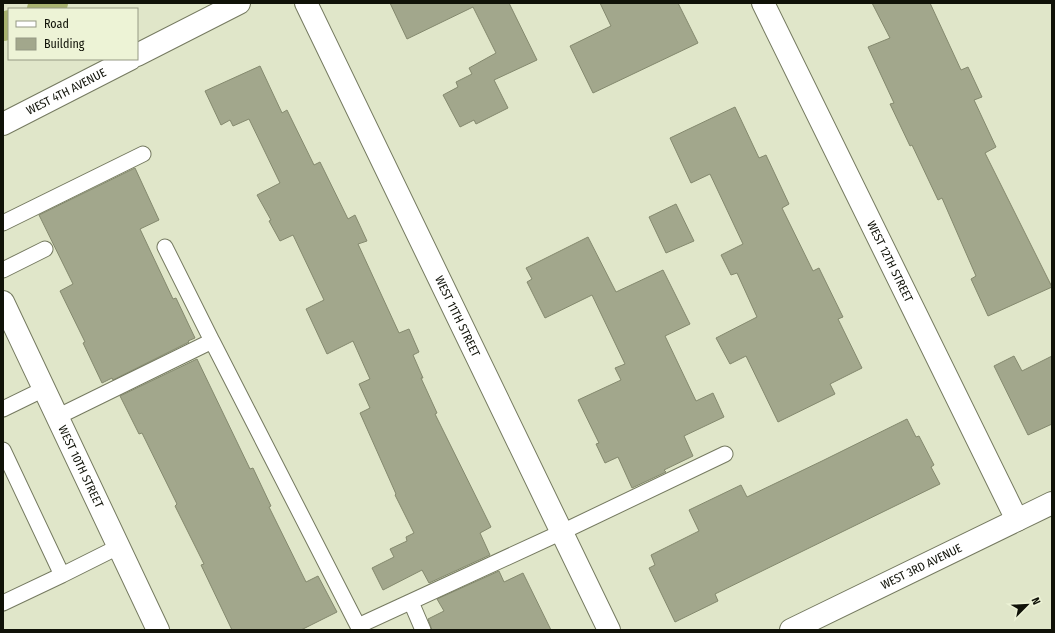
<svg xmlns="http://www.w3.org/2000/svg" width="1055" height="633" font-family="'Fira Sans Condensed',sans-serif">
  <style>
    .lines { fill: none; stroke-linecap: round; stroke-linejoin: round }
    .canal { stroke: #a8b26f; stroke-width: 28 }
    .building { fill: #a2a78c; stroke: #84896e }
    .lane-casing { stroke: #757a60; stroke-width: 17 }
    .street-casing { stroke: #757a60; stroke-width: 24 }
    .primary-casing { stroke: #757a60; stroke-width: 24 }
    .lane { stroke: #fff; stroke-width: 15 }
    .street { stroke: #fff; stroke-width: 22 }
    .primary { stroke: #fff; stroke-width: 22 }
    .labels { text-anchor: middle; stroke-width: 3; stroke-linejoin: round; paint-order: stroke }
    .street-label { font-size: 12px; fill: #101208; stroke: #edf3d6 }
  </style>
  <rect width="100%" height="100%" fill="#e0e6c9"/>
  <g class="lines">
    <!-- canal -->
    <path class="canal" d="M41 9 54 3
      M3 27 9 24"/>
  </g>
  <!-- building -->
  <path class="building" d="M390 3H509L537 60 494 80 508 108 476 124 474 120 460 127 443 95 458 87 456 82 472 74 469 68 496 53 473 7 407 39Z
    M600 3H678L698 43 593 93 570 46 611 26Z
    M872 3H930L961 70 968 67 982 97 974 100 996 147 985 153 1052 287 988 316 971 279 976 276 942 198 938 200 912 145 910 146 890 104 894 103 868 47 890 38Z
    M260 66 282 113 287 110 314 165 320 162 348 219 355 215 367 241 358 244 399 333 409 329 419 352 413 355 423 378H421L437 413 435 414 491 527 480 533 490 555 429 583 422 570 383 590 372 568 394 557 390 549 407 541 406 537 414 533 395 495 396 494 360 413 370 408 359 384 370 379 353 341 327 354 306 309 324 300 293 235 280 241 269 221 271 220 257 195 280 183 249 119 233 126 230 120 221 125 205 91Z
    M735 107 759 158 766 155 789 204 782 208 813 271 819 268 843 317 838 319 862 368 830 384 835 394 778 422 746 356 730 364 716 338 757 317 737 273 731 275 721 255 743 244 710 174 691 183 670 138Z
    M135 168 159 220 140 229 173 299 176 298 195 338 188 341 189 342 113 380 112 378 102 383 83 343 85 342 60 291 73 284 39 215Z
    M676 204 694 241 666 253 649 217Z
    M588 237 616 292 663 270 690 324 665 336 696 401 713 393 724 417 684 436 693 456 664 470 666 472 632 488 618 457 605 463 596 444 599 443 578 400 621 380 615 368 625 364 592 295 545 318 527 282 532 279 526 268Z
    M1014 356 1022 371 1052 356V424L1028 435 994 366Z
    M197 359 250 469 253 468 271 506 269 507 306 582 318 576 337 612 301 630H232L201 565 204 564 175 506 177 504 142 433 139 434 120 396Z
    M907 419 916 437 919 436 934 465 931 467 940 484 715 594 718 601 675 622 649 568 655 565 651 555 699 531 689 510 741 485 747 497 822 461Z
    M499 571 504 582 523 573 551 630H432L428 619 444 611 437 599Z"/>
  <g class="lines">
    <!-- lane casing -->
    <g class="lane-casing">
      <path id="lane" d="M3 223 143 154
        M3 270 45 249
        M212 341 358 626 562 532 725 454
        M3 409 44 389
        M57 417 212 341 165 247
        M3 450 62 575 3 603
        M62 575 118 547
        M411 602 423 630"/>
    </g>
    <!-- street casing -->
    <g class="street-casing">
      <g id="street">
        <path id="s1" d="M306 3 609 630"/>
        <path id="s2" d="M763 3 1017 520"/>
        <path id="s3" d="M3 302 158 630"/>
        <path id="s4" d="M791 630 1052 503"/>
      </g>
    </g>
    <!-- primary casing -->
    <g class="primary-casing">
      <g id="primary">
        <path d="M137 55 239 3"/>
        <path id="s5" d="M3 124 130 59"/>
      </g>
    </g>
    <!-- lane -->
    <use href="#lane" class="lane"/>
    <!-- street -->
    <use href="#street" class="street"/>
    <!-- primary -->
    <use href="#primary" class="primary"/>
  </g>
  <g class="labels">
    <!-- street labels -->
    <g class="street-label">
      <text dy="4" stroke="none"><textPath href="#s5" startOffset="71">WEST 4TH AVENUE</textPath></text>
      <text dy="4" stroke="none"><textPath href="#s2" startOffset="288">WEST 12TH STREET</textPath></text>
      <text dy="4" stroke="none"><textPath href="#s1" startOffset="348">WEST 11TH STREET</textPath></text>
      <text dy="4" stroke="none"><textPath href="#s3" startOffset="182">WEST 10TH STREET</textPath></text>
      <text dy="4" stroke="none"><textPath href="#s4" startOffset="145">WEST 3RD AVENUE</textPath></text>
    </g>
  </g>
  <!-- border -->
  <rect width="1055" height="633" fill="none" stroke="#101208" stroke-width="8"/>
  <!-- legend -->
  <rect x="8" y="8" width="130" height="52" fill="#edf3d6" stroke="#959984"/>
  <rect x="16" y="21" width="20" height="6" fill="#ffffff" stroke="#959984"/>
  <text x="44" y="28" font-size="12" fill="#101208">Road</text>
  <rect x="16" y="38" width="20" height="12" fill="#a2a78c" stroke="#959984"/>
  <text x="44" y="48" font-size="12" fill="#101208">Building</text>
  <!-- north arrow -->
  <g transform="translate(1027 605) rotate(66)" stroke="#edf3d6" stroke-width="3" paint-order="stroke">
  <path d="M0-3L7 15L0 10L-7 15Z" fill="#101208"/>
  <text y="-6" font-size="11" font-weight="bold" text-anchor="middle" fill="#101208">N</text>
  </g>
</svg>
